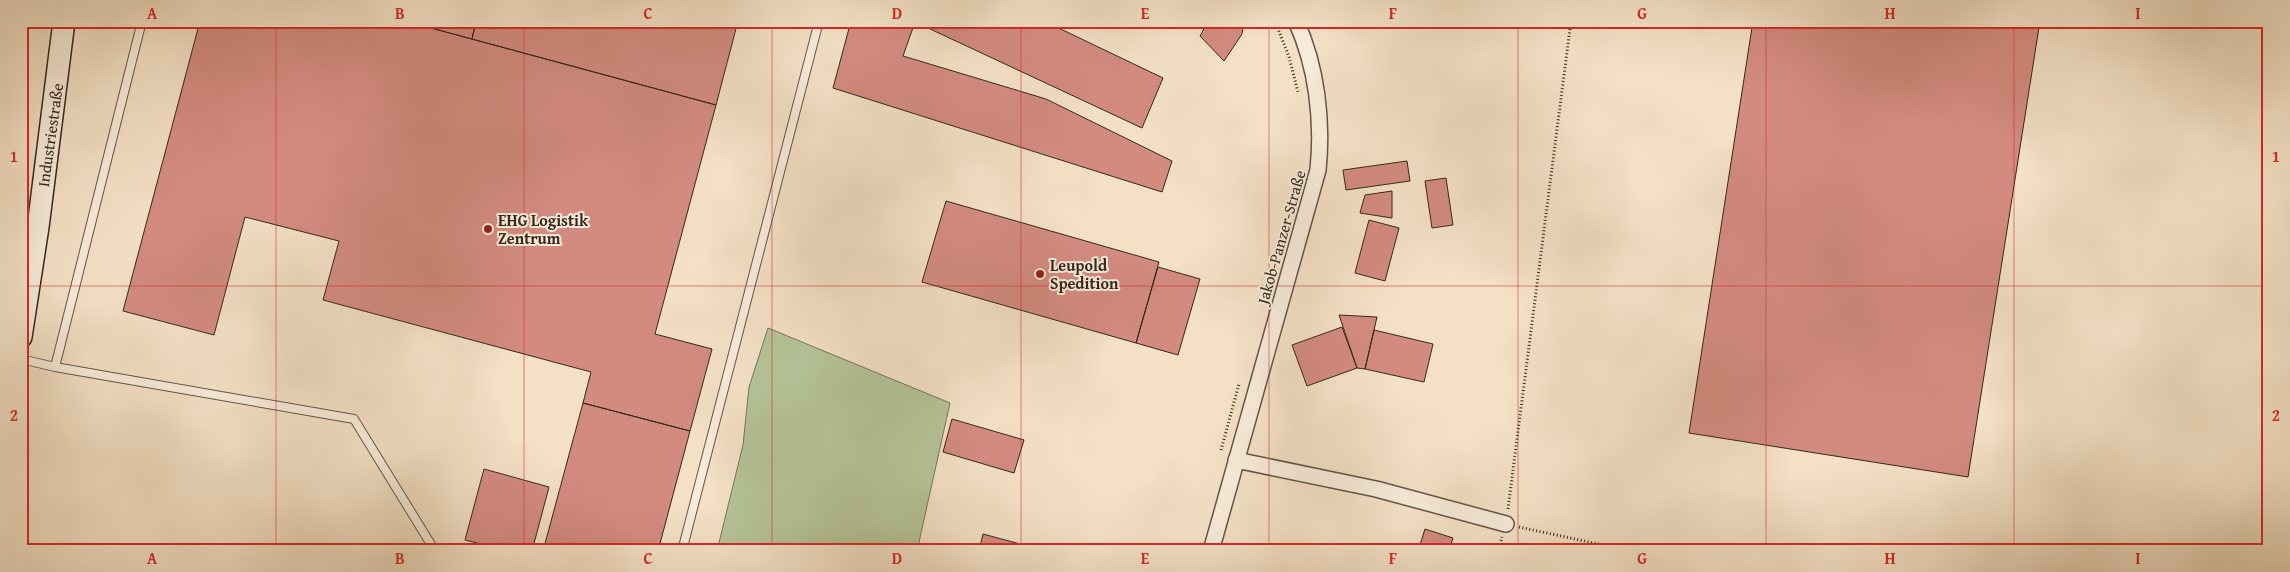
<svg xmlns="http://www.w3.org/2000/svg" width="2290" height="572" font-family="'Gentium Book Plus',serif">
  <style>
    .green { fill: #b5c398; stroke: #75755a }
    .building { fill: #d38b80; stroke: #35271b }
    .lines { fill: none; stroke-linecap: round; stroke-linejoin: round }
    .service-casing { stroke: #645546; stroke-width: 10 }
    .minor-casing { stroke: #645546; stroke-width: 18 }
    .secondary-casing { stroke: #35271b; stroke-width: 24 }
    .path { stroke: #35271b; stroke-width: 3; stroke-dasharray: 1 2.5; stroke-linecap: butt }
    .service { stroke: #f7ebd9; stroke-width: 8 }
    .minor { stroke: #f7ebd9; stroke-width: 15 }
    .secondary { stroke: #f7ebd9; stroke-width: 21 }
    .grid { fill: none; stroke: #d62828; stroke-width: 1; stroke-opacity: 0.55 }
    .poi-dot { fill: #8f2418; stroke: #f7ebd9; stroke-width: 2 }
    .labels { text-anchor: middle; stroke-width: 4; stroke-linejoin: round; paint-order: stroke }
    .street-label { font-size: 16px; fill: #35271b; stroke: #f7ebd9 }
    .poi-label { font-size: 16px; font-weight: bold; fill: #35271b; stroke: #f7ebd9; text-anchor: start }
    .neatline { fill: none; stroke: #d62828; stroke-width: 2 }
    .grid-label { font-size: 16px; text-anchor: middle; font-weight: bold; fill: #d62828 }
  </style>
  <rect width="100%" height="100%" fill="#f3e0c5"/>
  <filter id="stains"><feTurbulence type="fractalNoise" baseFrequency=".004" numOctaves="4"/><feColorMatrix values="0 0 0 0 .2 0 0 0 0 .09 0 0 0 0 .02 0 0 0 .5 -.17"/></filter>
  <radialGradient id="worn" r=".72"><stop offset=".6" stop-color="#630" stop-opacity="0"/><stop offset="1" stop-color="#630" stop-opacity=".3"/></radialGradient>
  <!-- green -->
  <path class="green" d="M768 328 950 403 917 551H717L743 445 749 387Z"/>
  <!-- building -->
  <path class="building" d="M200 21H405L716 105 655 334 712 349 690 431 583 403 591 372 323 300 339 241 245 217 214 335 123 311Z
    M405 21H476L472 39Z
    M476 21H738L716 105 472 39Z
    M851 21H913L915 22 903 56 1046 99 1172 161 1162 192 833 88Z
    M913 21H1044L1163 78 1142 128Z
    M1169 21H1181L1179 26Z
    M1198 21H1244L1242 34 1224 61 1200 36 1206 25Z
    M1753 21H2040L1968 477 1689 433Z
    M1407 161 1410 181 1346 190 1343 170Z
    M1446 178 1453 225 1432 228 1425 181Z
    M1392 191V218L1360 213 1365 195Z
    M946 201 1159 262 1136 343 922 282Z
    M1369 220 1399 228 1385 281 1355 273Z
    M1158 267 1200 279 1178 355 1136 343Z
    M1339 315 1377 317 1365 369 1357 368Z
    M1342 327 1357 368 1307 386 1292 345Z
    M1374 330 1433 344 1424 382 1365 369Z
    M583 403 690 431 658 551H543Z
    M952 419 1024 440 1014 473 943 452Z
    M484 469 549 487 532 551H507L465 540Z
    M1425 529 1453 538 1449 551H1418Z
    M983 534 1046 551H979Z
    M1285 547 1297 551H1284Z"/>
  <g class="lines">
    <!-- service casing -->
    <g class="service-casing">
      <path id="service" d="M21 359 55 367 354 419 435 551
        M55 367 142 21
        M682 551 819 21"/>
    </g>
    <!-- minor casing -->
    <g class="minor-casing">
      <path id="minor" d="M1236 460 1376 489 1506 524
        M1211 551 1318 170C1323 121 1317 67 1296 21"/>
    </g>
    <!-- secondary casing -->
    <g class="secondary-casing">
      <path id="secondary" d="M21 337 38 227 64 21"/>
    </g>
    <!-- path -->
    <path class="path" d="M1275 21 1289 57 1298 92
      M21 189 26 157
      M22 407 27 373
      M1221 450 1239 384
      M1508 509 1571 21
      M1519 527 1631 551
      M1498 551 1502 537"/>
    <!-- service -->
    <use href="#service" class="service"/>
    <!-- minor -->
    <use href="#minor" class="minor"/>
    <!-- secondary -->
    <use href="#secondary" class="secondary"/>
  </g>
  <!-- grid -->
  <path class="grid" d="M276 21V551M524 21V551M772 21V551M1021 21V551M1269 21V551M1518 21V551M1766 21V551M2014 21V551M21 286H2269"/>
  <!-- markers -->
  <g class="poi-dot">
    <circle cx="488" cy="229" r="5"/>
    <circle cx="1040" cy="274" r="5"/>
  </g>
  <g class="labels">
    <!-- street labels -->
    <g class="street-label">
      <text transform="translate(50 135) rotate(-82)" y="6">Industriestraße</text>
      <text transform="translate(1281 237) rotate(-74)" y="6">Jakob-Panzer-Straße</text>
    </g>
    <!-- poi labels -->
    <g class="poi-label">
      <text x="498" y="226">EHG Logistik<tspan x="498" dy="18">Zentrum</tspan></text>
      <text x="1050" y="271">Leupold<tspan x="1050" dy="18">Spedition</tspan></text>
    </g>
  </g>
  <!-- margin -->
  <rect width="2290" height="572" fill="none" stroke="#f3e0c5" stroke-width="55"/>
  <rect x="28" y="28" width="2234" height="516" class="neatline"/>
  <g class="grid-label">
    <text x="152" y="19">A</text>
    <text x="400" y="19">B</text>
    <text x="648" y="19">C</text>
    <text x="897" y="19">D</text>
    <text x="1145" y="19">E</text>
    <text x="1393" y="19">F</text>
    <text x="1642" y="19">G</text>
    <text x="1890" y="19">H</text>
    <text x="2138" y="19">I</text>
    <text x="14" y="162">1</text>
    <text x="2276" y="162">1</text>
    <text x="14" y="421">2</text>
    <text x="2276" y="421">2</text>
    <text x="152" y="564">A</text>
    <text x="400" y="564">B</text>
    <text x="648" y="564">C</text>
    <text x="897" y="564">D</text>
    <text x="1145" y="564">E</text>
    <text x="1393" y="564">F</text>
    <text x="1642" y="564">G</text>
    <text x="1890" y="564">H</text>
    <text x="2138" y="564">I</text>
  </g>
  <rect width="100%" height="100%" filter="url(#stains)"/>
  <rect width="100%" height="100%" fill="url(#worn)"/>
</svg>
